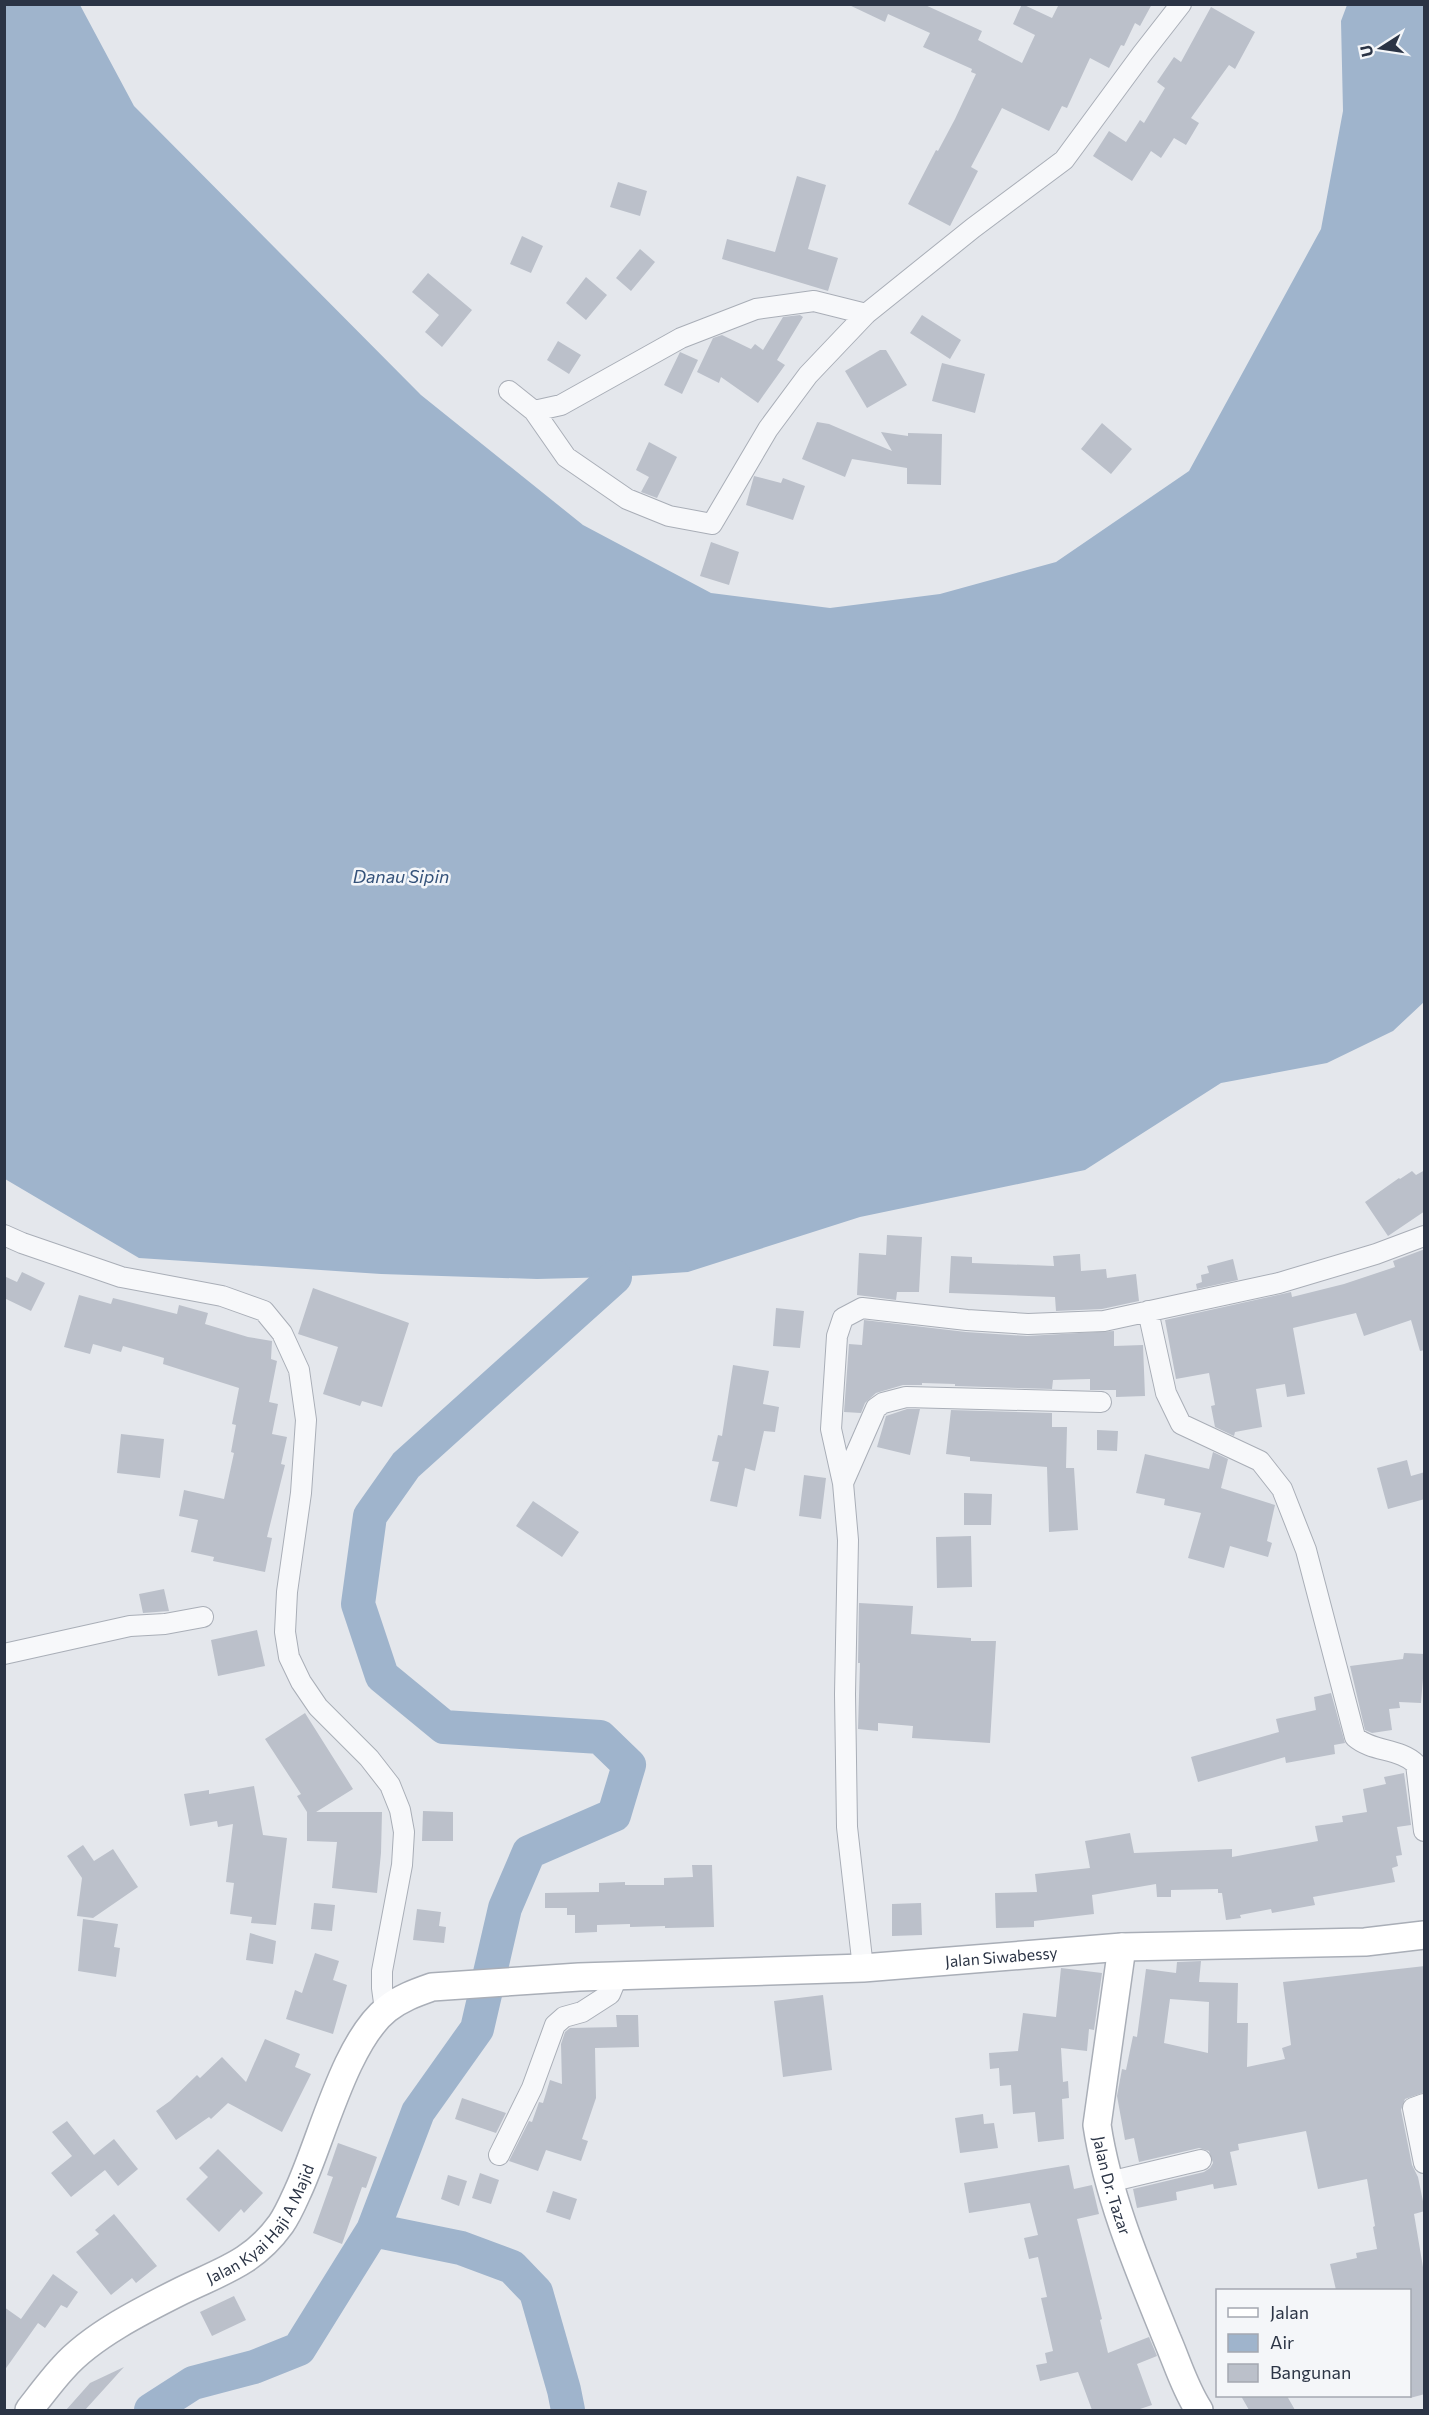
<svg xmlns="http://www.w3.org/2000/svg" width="1429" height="2415" font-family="Commissioner,sans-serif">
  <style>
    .water { fill: #9fb4cc }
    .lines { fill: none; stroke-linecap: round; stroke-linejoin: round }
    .river { stroke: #9fb4cc; stroke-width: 34 }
    .building { fill: #bbc0ca; fill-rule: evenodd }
    .street-casing { stroke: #a9aeb7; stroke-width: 22 }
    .secondary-casing { stroke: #a9aeb7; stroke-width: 30 }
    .street { stroke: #f7f8fa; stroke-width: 20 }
    .secondary { stroke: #fff; stroke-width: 27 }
    .labels { text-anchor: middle; stroke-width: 5; stroke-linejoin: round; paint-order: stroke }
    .street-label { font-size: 16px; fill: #2b3445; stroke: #f4f6f9 }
    .water-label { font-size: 18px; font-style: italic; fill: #34527a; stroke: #f4f6f9 }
  </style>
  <rect width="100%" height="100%" fill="#e4e7ec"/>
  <!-- water -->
  <path class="water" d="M5 4 80 5 134 106 421 395 583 525 711 593 830 608 940 594 1056 562 1189 471 1321 229 1343 111 1341 21 1347 5H1424V1002L1393 1031 1327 1063 1221 1083 1085 1170 860 1217 688 1272 615 1277 537 1279 381 1274 139 1258 5 1179Z"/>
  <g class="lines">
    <!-- river -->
    <path class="river" d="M373 2230 461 2248 512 2267 536 2292 564 2390 568 2410
      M151 2410 193 2383 254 2367 299 2349 373 2230 418 2112 477 2029 505 1908 529 1852 614 1815 629 1765 600 1737 444 1727 382 1676 358 1604 370 1516 406 1465 615 1277"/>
  </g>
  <!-- building -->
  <path class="building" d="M847 4H923L982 31 978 40 1022 63 1035 35 1013 24 1022 4 1052 18 1059 4H1152L1140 26 1135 23 1124 46 1121 45 1109 68 1090 58 1067 108 1062 106 1049 131 1002 108 971 167 978 171 950 226 908 204 936 150 938 151 955 119 976 74 971 72 972 69 923 47 930 33 888 14 885 22Z
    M1211 7 1255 32 1235 69 1229 65 1191 118 1199 123 1186 145 1174 138 1161 158 1151 151 1132 181 1093 156 1109 131 1126 142 1140 120 1144 123 1165 88 1157 82 1174 57 1181 62Z
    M797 176 826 185 808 249 838 258 828 291 722 259 727 239 775 252Z
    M618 182 647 191 640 216 610 207Z
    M522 236 543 246 531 273 510 264Z
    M640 249 655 262 631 291 616 278Z
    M428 273 472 310 442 347 425 332 439 315 412 292Z
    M586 277 607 295 586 320 566 303Z
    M800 315 803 317 777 360 785 365 758 403 721 377 719 383 697 372 713 338 722 335 751 349 755 344 763 350 783 317Z
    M922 315 961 340 950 359 910 333Z
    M558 341 581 355 569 374 547 360Z
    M880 350H886L907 385 867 408 845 371Z
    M680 352 698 360 682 394 664 385Z
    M942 363 985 374 975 413 932 401Z
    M817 422 829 424 892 451 881 432 908 436V433L942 434 941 485 907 484V468L852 459 845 477 802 459Z
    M1102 423 1132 449 1111 474 1081 449Z
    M649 442 677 457 657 498 641 492 649 477 636 470Z
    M754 476 781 483 783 478 805 486 793 520 746 505Z
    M711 542 739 552 729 585 700 576Z
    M1425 1170V1211L1388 1236 1365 1202 1399 1178 1400 1179 1412 1171 1416 1175Z
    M887 1235 922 1237 919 1292H897L896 1300 857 1295 859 1253 886 1255Z
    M1425 1249V1350L1420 1351 1411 1320 1364 1336 1356 1313 1293 1328 1305 1394 1287 1397 1285 1384 1256 1389 1262 1427 1235 1432 1234 1436 1215 1427 1211 1406 1215 1405 1209 1373 1176 1379 1165 1320 1291 1292 1292 1297 1344 1284 1395 1267 1393 1261Z
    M1080 1254 1081 1271 1106 1269 1107 1278 1136 1274 1139 1301 1102 1309 1056 1311 1055 1297 949 1293 951 1256 972 1257V1263L1054 1266 1053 1256Z
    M1233 1259 1238 1280 1197 1289 1196 1284 1202 1282 1201 1275 1209 1273 1207 1266Z
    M22 1272 45 1283 31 1311 4 1298V1276L17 1282Z
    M313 1288 409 1323 382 1407 362 1401 360 1406 323 1394 338 1347 298 1334Z
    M79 1295 111 1304 113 1298 177 1314 179 1305 208 1313 205 1324 248 1337 272 1341 271 1359 277 1361 269 1402 278 1404 272 1434 287 1437 281 1464 285 1465 267 1537 272 1538 265 1572 213 1561 214 1557 191 1552 198 1520 179 1516 184 1490 224 1499 234 1453 231 1452 236 1425 232 1424 239 1388 163 1364 164 1358 123 1346 121 1352 93 1344 90 1354 64 1347Z
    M776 1308 804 1311 800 1348 773 1346Z
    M864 1320 966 1332 1027 1336 1114 1331V1346L1143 1345 1145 1396 1116 1397V1390H1090V1379L1053 1380 1052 1389 955 1386V1384L922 1383V1385H903L876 1393 865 1403 861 1413 844 1412 849 1344 862 1345Z
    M733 1365 769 1371 763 1404 779 1407 775 1432 764 1431 755 1471 745 1468 737 1507 710 1501 719 1462 712 1461 718 1435 722 1436Z
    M907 1409H920L910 1455 877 1447 886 1416Z
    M951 1410 1052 1413V1427H1067L1066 1468H1074L1078 1530 1049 1532 1047 1467 970 1461V1457L946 1454Z
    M1097 1430 1118 1431 1117 1451 1097 1450Z
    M121 1434 164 1439 160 1478 117 1473Z
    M1213 1452 1228 1459 1221 1488 1275 1505 1267 1541 1272 1543 1268 1557 1230 1546 1224 1568 1188 1558 1201 1513 1164 1505 1165 1499 1136 1493 1145 1454 1209 1469Z
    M1407 1460 1411 1476 1425 1472V1499L1388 1509 1377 1468Z
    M804 1475 826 1478 821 1519 799 1516Z
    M964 1493 992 1494 991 1525H964Z
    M533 1501 579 1532 562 1557 516 1526Z
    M971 1536 972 1587 937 1588 936 1537Z
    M164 1589 169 1611 143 1613 139 1594Z
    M859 1603 913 1606 911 1634 971 1638V1641H996L990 1743 912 1738 913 1726 878 1723V1731L858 1729 860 1663H858Z
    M257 1630 265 1666 218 1676 211 1640Z
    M1404 1653 1425 1654 1421 1703 1399 1702 1400 1708 1389 1709 1392 1730 1372 1733 1365 1730 1350 1666 1403 1659Z
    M1331 1693 1345 1743 1334 1745 1335 1754 1286 1763 1285 1757 1198 1782 1191 1757 1279 1732 1276 1719 1316 1710 1314 1697Z
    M305 1713 353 1789 316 1812H382L381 1853 377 1893 332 1888 337 1842 307 1841V1812L297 1796 301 1794 265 1739Z
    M1404 1773 1411 1825 1397 1827 1402 1855 1396 1856 1398 1866 1392 1868 1395 1882 1313 1897 1315 1905 1272 1913 1271 1909 1240 1915 1241 1918 1226 1920 1222 1893H1218V1889L1171 1890V1897H1157L1156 1884 1092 1895 1094 1914 1034 1921V1927L996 1928 995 1893 1037 1892 1035 1874 1090 1868 1085 1841 1130 1833 1134 1853 1232 1849V1857L1318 1841 1315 1826 1343 1822 1342 1816 1367 1812 1363 1789 1386 1784 1384 1777Z
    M254 1786 263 1835 287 1838 276 1925 251 1923 252 1917 230 1914 234 1883 226 1882 233 1824 218 1827 217 1821 190 1826 184 1794 209 1790V1794Z
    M423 1811 453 1812V1841H422Z
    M83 1845 94 1861 113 1849 138 1887 93 1918 77 1916 82 1878 67 1856Z
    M692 1865H712L714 1927 665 1928V1926L630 1927V1924L597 1925V1932L575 1933V1915H567V1908H545V1893L599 1892V1883L625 1882V1885H664V1878L693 1877Z
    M314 1903 335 1905 332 1931 311 1929Z
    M921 1903 922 1935 892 1936V1904Z
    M417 1909 441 1912 439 1926 446 1927 444 1943 413 1940Z
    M83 1919 118 1924 114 1947 120 1948 116 1977 78 1971Z
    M250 1933 276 1941 273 1964 246 1960Z
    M315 1953 339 1961 333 1980 347 1985 333 2034 286 2019 295 1990 302 1993Z
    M1201 1961 1199 1982 1238 1983 1237 2023H1248L1247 2067 1285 2059 1282 2048 1291 2045 1283 1982 1425 1966V2092L1405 2099 1401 2110 1412 2165 1418 2177 1425 2211 1414 2214 1425 2279V2394L1410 2398V2290H1336L1330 2264 1357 2258 1356 2253 1377 2249 1373 2227 1375 2226 1367 2179 1318 2189 1306 2131 1238 2144 1239 2150 1230 2152 1237 2185 1214 2189 1213 2184 1176 2192 1177 2200 1137 2208 1133 2189 1204 2172 1210 2168 1213 2163 1209 2151 1199 2148 1139 2162 1134 2138 1125 2140 1117 2096 1122 2069 1126 2070 1133 2036 1137 2037 1146 1969 1176 1973 1177 1962ZM1170 1999 1209 2002 1208 2053 1164 2043Z
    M1061 1968 1102 1973 1094 2030 1089 2029 1087 2051 1061 2048 1063 2082 1068 2081 1069 2098 1062 2099 1064 2139 1038 2142 1035 2112 1013 2114 1011 2085 1000 2086 999 2068 990 2069 989 2053 1018 2051 1023 2013 1056 2017Z
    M823 1995 832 2070 783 2077 774 2001Z
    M616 2015H638L639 2047 595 2048 596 2098 582 2139 588 2141 581 2161 546 2150 538 2171 509 2161 529 2121 532 2122 539 2102 543 2103 550 2080 562 2084 561 2044 565 2032 570 2028 617 2027Z
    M265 2039 300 2054 295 2067 311 2074 282 2132 228 2103 211 2119 209 2117 176 2140 156 2111 170 2101 197 2075 200 2078 222 2057 246 2082Z
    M462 2098 506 2113 496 2133 455 2119Z
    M983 2114 984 2124 994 2123 998 2148 960 2153 955 2118Z
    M67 2121 94 2155 114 2139 138 2169 118 2186 105 2170 71 2197 51 2173 72 2156 52 2132Z
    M338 2143 377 2157 366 2188 362 2187 342 2244 313 2233 333 2177 327 2175Z
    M218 2149 263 2193 244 2213 241 2209 219 2232 186 2199 208 2177 199 2168Z
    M1069 2165 1074 2189 1092 2185 1099 2214 1077 2219 1102 2319 1100 2320 1108 2353 1149 2337 1157 2356 1137 2364 1152 2405 1137 2410H1092L1078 2372 1040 2381 1036 2365 1047 2363 1045 2353 1053 2351 1041 2298 1047 2297 1038 2257 1029 2259 1024 2238 1038 2235 1030 2203 969 2213 964 2183Z
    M480 2173 499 2180 491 2204 472 2198Z
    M448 2175 467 2181 459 2206 441 2199Z
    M553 2191 577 2199 570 2220 546 2212Z
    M114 2214 157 2266 136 2283 132 2278 111 2295 76 2252 99 2234 95 2230Z
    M53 2274 78 2292 67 2308 61 2305 45 2328 38 2323 4 2371V2307L21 2319Z
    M234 2296 246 2320 212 2336 200 2312Z
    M124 2367 85 2410H66L90 2383Z
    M1241 2396H1287L1295 2410H1249Z"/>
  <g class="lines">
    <!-- street casing -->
    <g class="street-casing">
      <path id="street" d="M509 391 534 411 566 457 627 499 669 516 712 524 768 429 808 375 866 314 973 228 1064 160 1142 54 1181 4
        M534 411 561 405 681 338 756 309 814 301 866 314
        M4 1235 22 1243 121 1277 222 1296 264 1311 282 1333 299 1370 306 1420 301 1493 287 1592 285 1632 289 1657 301 1682 318 1707 369 1758 390 1785 400 1810 404 1832 402 1865 382 1971V1988L385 2010
        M1148 1311 1166 1393 1181 1424 1260 1461 1282 1489 1306 1550 1355 1737C1372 1752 1400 1748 1416 1764L1424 1831
        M843 1483 876 1408 883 1403 906 1397 1101 1402
        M4 1654 130 1626 165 1624 203 1617
        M863 1968 847 1827 845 1694 848 1540 843 1483 831 1429 837 1336 843 1318 862 1308 967 1320 1028 1324 1104 1321 1279 1283 1376 1254 1424 1236
        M1424 2104 1413 2108 1424 2163
        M499 2155 532 2088 555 2025 564 2017 582 2012 610 1994 617 1977
        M1109 2182 1201 2160"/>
    </g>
    <!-- secondary casing -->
    <g class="secondary-casing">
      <g id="secondary">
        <path id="s1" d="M1122 1947 1097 2125C1108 2198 1139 2270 1167 2339 1177 2362 1185 2389 1199 2410"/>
        <path id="s2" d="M29 2410C40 2396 51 2381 63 2368 91 2336 143 2310 181 2291 222 2271 253 2263 281 2224 288 2214 293 2202 298 2191 321 2142 345 2042 387 2009 401 1998 415 1993 432 1987L579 1977 863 1968 1122 1947 1365 1942 1424 1935"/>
      </g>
    </g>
    <!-- street -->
    <use href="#street" class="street"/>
    <!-- secondary -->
    <use href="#secondary" class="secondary"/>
  </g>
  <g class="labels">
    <!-- street labels -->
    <g class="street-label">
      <text dy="6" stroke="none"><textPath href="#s2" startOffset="1180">Jalan Siwabessy</textPath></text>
      <text dy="6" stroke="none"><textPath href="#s1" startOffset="242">Jalan Dr. Tazar</textPath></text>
      <text dy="6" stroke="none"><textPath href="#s2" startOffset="304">Jalan Kyai Haji A Majid</textPath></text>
    </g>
    <!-- water labels -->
    <g class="water-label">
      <text x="401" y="883">Danau Sipin</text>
    </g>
  </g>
  <!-- border -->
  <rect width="1429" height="2415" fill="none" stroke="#2b3445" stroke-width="12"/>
  <!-- legend -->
  <rect x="1216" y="2289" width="195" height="108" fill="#f4f6f9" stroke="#a4a8b1" stroke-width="1.5"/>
  <rect x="1228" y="2308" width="30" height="9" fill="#ffffff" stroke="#a4a8b1" stroke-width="1.5"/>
  <text x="1270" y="2319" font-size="18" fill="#2b3445">Jalan</text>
  <rect x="1228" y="2334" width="30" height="18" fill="#9fb4cc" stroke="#a4a8b1" stroke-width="1.5"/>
  <text x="1270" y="2349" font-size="18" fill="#2b3445">Air</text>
  <rect x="1228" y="2364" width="30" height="18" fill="#bbc0ca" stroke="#a4a8b1" stroke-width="1.5"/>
  <text x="1270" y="2379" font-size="18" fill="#2b3445">Bangunan</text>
  <!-- north arrow -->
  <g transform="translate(1381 48) rotate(258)" stroke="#f4f6f9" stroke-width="4.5" paint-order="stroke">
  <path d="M0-4.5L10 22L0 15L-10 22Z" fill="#2b3445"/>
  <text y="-9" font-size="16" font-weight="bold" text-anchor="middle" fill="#2b3445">U</text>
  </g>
</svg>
